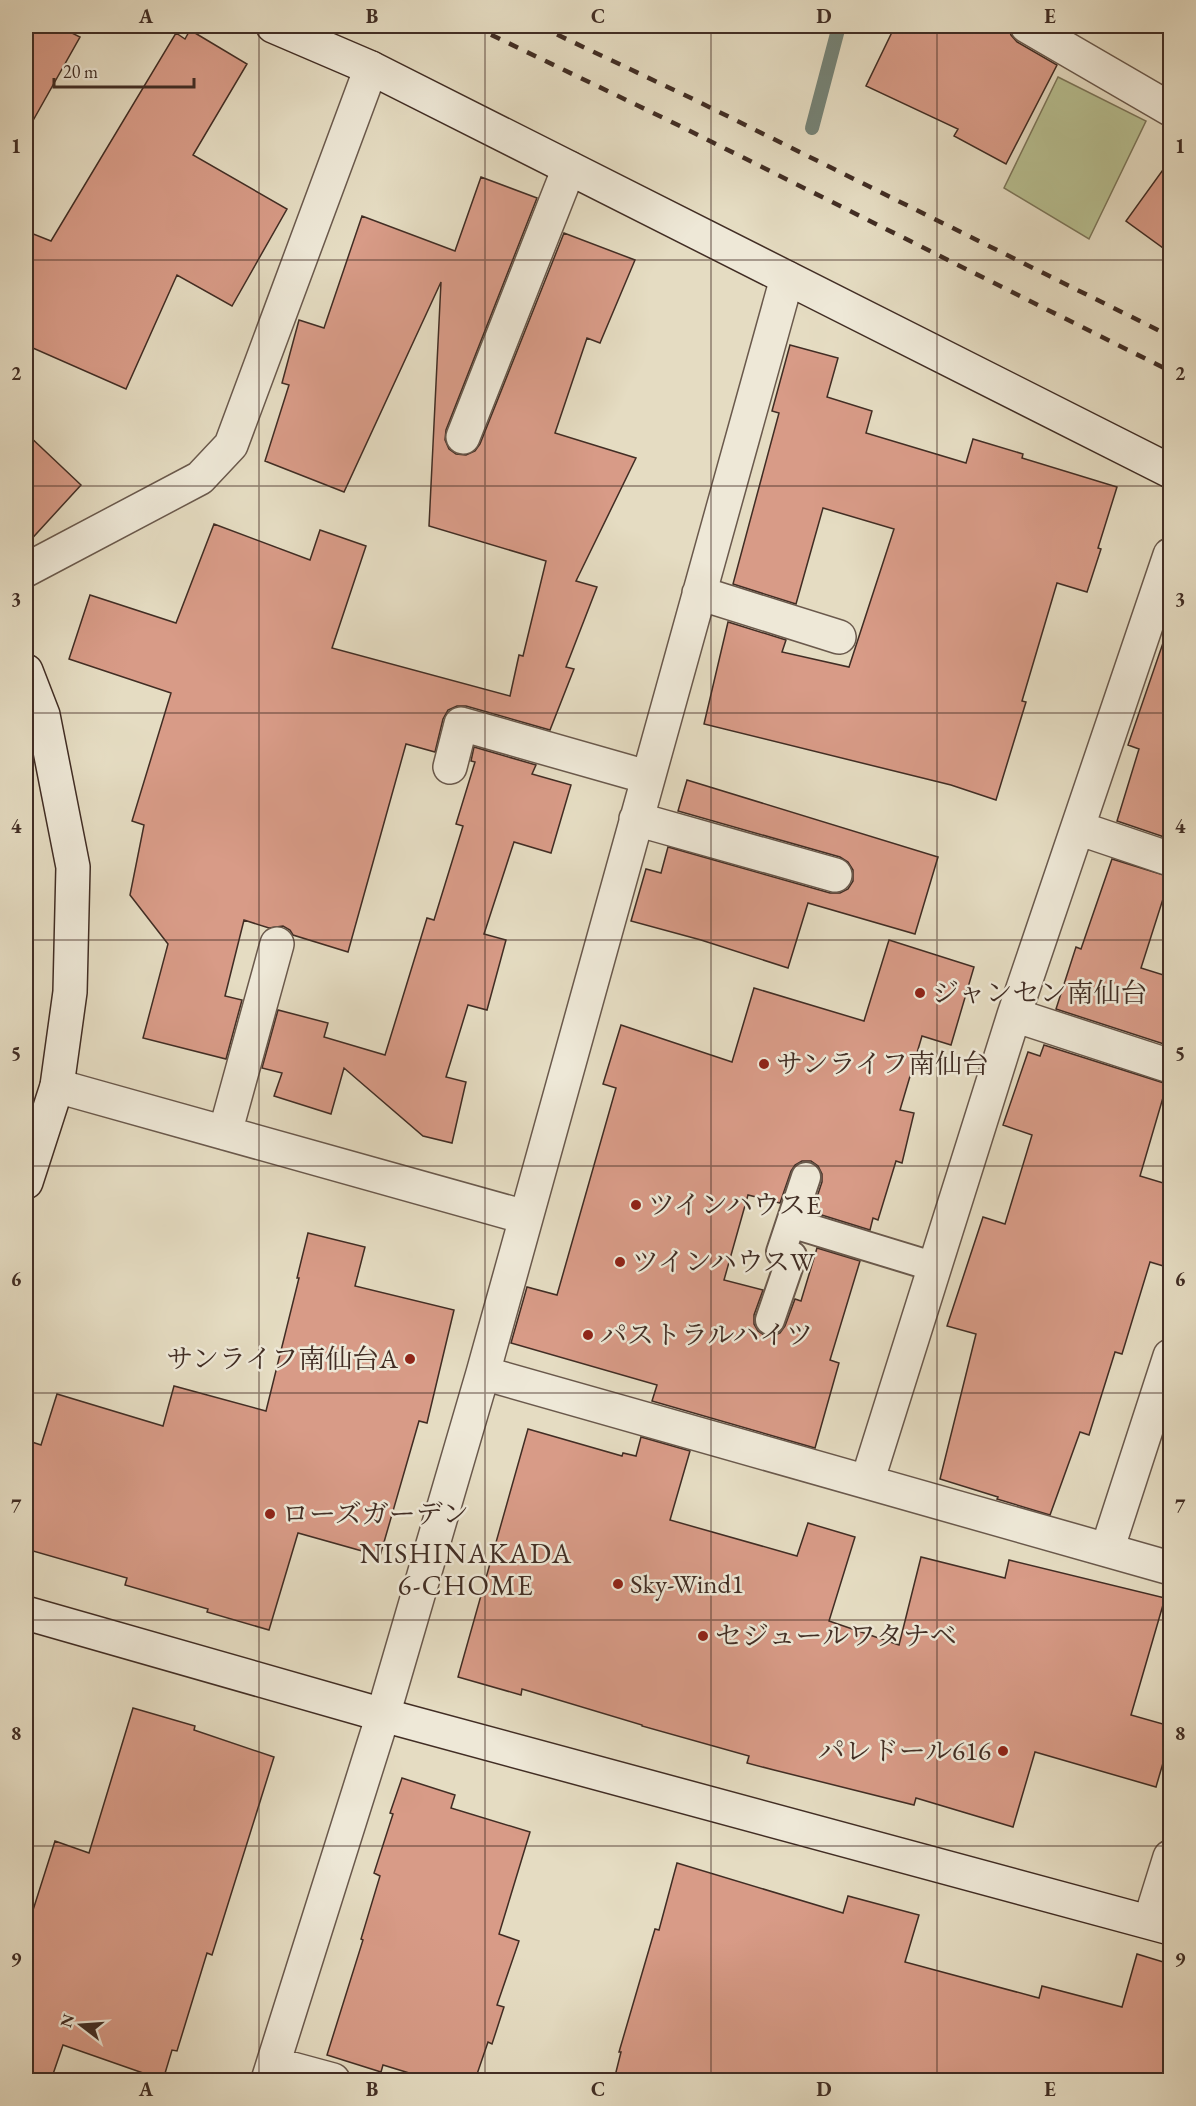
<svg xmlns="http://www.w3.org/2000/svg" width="1196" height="2106" font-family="'EB Garamond','Noto Serif JP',serif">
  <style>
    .green { fill: #b7bf91; stroke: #7c765a; stroke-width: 1.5 }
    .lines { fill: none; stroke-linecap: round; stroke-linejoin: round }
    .stream { stroke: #758377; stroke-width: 14 }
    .building { fill: #d89b87; stroke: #412d24; stroke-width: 1.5 }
    .lane-casing { stroke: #6a594c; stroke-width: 32 }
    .street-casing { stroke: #6a594c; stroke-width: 36 }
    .secondary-casing { stroke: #412d24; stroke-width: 36 }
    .lane { stroke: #eee8d7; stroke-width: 28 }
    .street { stroke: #eee8d7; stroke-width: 33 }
    .secondary { stroke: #eee8d7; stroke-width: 33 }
    .rail { stroke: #412d24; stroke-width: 4.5; stroke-dasharray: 10 10; stroke-linecap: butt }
    .grid { fill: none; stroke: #412d24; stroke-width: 1.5; stroke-opacity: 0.55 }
    .poi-dot { fill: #8f2418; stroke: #eee8d7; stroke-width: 2 }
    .labels { text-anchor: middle; stroke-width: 5; stroke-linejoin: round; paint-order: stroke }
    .poi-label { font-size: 27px; fill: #412d24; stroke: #eee8d7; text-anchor: start }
    .neighbourhood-label { font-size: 28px; letter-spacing: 1.5px; fill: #412d24; stroke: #eee8d7 }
    .neatline { fill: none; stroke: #412d24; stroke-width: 2 }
    .grid-label { font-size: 20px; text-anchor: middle; font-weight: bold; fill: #412d24 }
  </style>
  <rect width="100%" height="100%" fill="#e5dcc2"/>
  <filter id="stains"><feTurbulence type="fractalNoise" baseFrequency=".00333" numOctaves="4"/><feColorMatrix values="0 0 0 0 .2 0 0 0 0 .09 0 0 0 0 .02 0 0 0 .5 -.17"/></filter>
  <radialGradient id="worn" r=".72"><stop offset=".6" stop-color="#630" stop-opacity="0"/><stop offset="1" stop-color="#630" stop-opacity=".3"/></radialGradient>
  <!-- green -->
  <path class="green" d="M1058 77 1146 121 1089 239 1004 188Z"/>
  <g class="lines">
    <!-- stream -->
    <path class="stream" d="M812 128 839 26"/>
  </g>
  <!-- building -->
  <path class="building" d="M26 26H58L80 37 26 133Z
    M895 26H1008L1011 35 1017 42 1057 65 1006 164 954 136 958 129 866 86Z
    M190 30 247 64 193 155 287 209 232 306 177 275 126 389 26 345V231L51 241 176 33 185 39Z
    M1170 160V253L1126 221Z
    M481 177 537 198 446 430 445 440 449 449 456 454 466 455 475 451 480 444 564 233 635 260 600 343 587 338 555 433 636 458 576 581 597 587 566 667 574 669 550 730 466 706H457L448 710 443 719 435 752 406 744 348 952 293 935 290 930 283 926 269 928 244 920 225 996 242 1000 226 1059 143 1038 168 944 130 895 144 825 132 821 171 693 69 659 90 595 176 623 214 524 310 560 320 530 366 546 332 648 510 696 519 655 523 656 546 561 429 526 441 282 344 492 265 461 289 385 282 383 299 320 324 328 362 216 455 251Z
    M790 345 838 358 827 397 872 411 866 433 966 463 973 439 1023 454 1022 458 1117 487 1098 548 1101 549 1087 592 1057 583 1022 701 1026 702 996 800 951 785 704 724 728 622 786 640 782 652 849 667 894 529 823 508 796 604 733 584 779 413 772 411Z
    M26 433 81 485 26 545Z
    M1164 640 1170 641V839L1117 821 1139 749 1128 745Z
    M474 747 536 765 532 774 571 785 551 853 514 842 484 934 506 940 487 1010 468 1005 446 1077 466 1082 452 1143 423 1136 344 1068 331 1114 274 1096 282 1073 262 1068 278 1010 328 1023 324 1037 385 1055 427 918 434 920 463 826 456 824 475 762 471 761Z
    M687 780 938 857 915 934 808 903 788 968 701 940 631 921 646 869 661 873 668 847 830 893H840L848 889 853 881V870L848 862 840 857 678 811Z
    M1112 859 1170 877 1141 968 1170 977V1046L1056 1009 1076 947 1081 949Z
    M889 940 974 967 951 1045 922 1036 900 1110 914 1113 902 1163 896 1161 878 1220 873 1218 870 1230 812 1212 822 1182V1174L818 1166 811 1161H802L795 1165 791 1171 780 1203 748 1195 724 1280 763 1290 754 1315V1324L758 1331 764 1335 773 1336 780 1333 785 1326 795 1299 801 1301 817 1248 860 1261 830 1360 839 1363 815 1448 652 1401 657 1385 511 1343 527 1287 557 1295 616 1088 603 1084 621 1025 732 1062 754 988 864 1021Z
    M1044 1045 1167 1084 1140 1176 1170 1185V1268L1150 1262 1122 1354 1115 1352 1089 1435 1080 1432 1050 1515 997 1499 998 1497 940 1479 976 1334 947 1326 983 1217 1005 1224 1032 1135 1003 1125 1028 1052 1040 1056Z
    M308 1233 365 1247 355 1286 454 1310 427 1423 419 1421 380 1556 298 1533 269 1630 207 1612 208 1609 125 1585 127 1578 26 1549V1440L41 1445 57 1394 163 1426 174 1386 266 1411 299 1278H297Z
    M528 1429 622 1456 623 1453 636 1456 641 1437 690 1451 670 1520 797 1556 808 1523 855 1537 829 1621 899 1645 921 1557 1005 1578 1009 1560 1165 1598 1131 1715 1170 1726V1739L1156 1787 1035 1752 1013 1827 916 1798 914 1805 774 1770 747 1763 749 1756 642 1726V1725L522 1689 521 1695 458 1677Z
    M133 1708 195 1726 194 1730 274 1757 212 1955 207 1953 177 2051 172 2050 163 2080 63 2045 51 2080H26V1932L55 1841 89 1853Z
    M402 1778 455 1795 451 1808 530 1832 499 1934 519 1941 497 2005 504 2007 492 2044 488 2042 475 2080H432L383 2065 381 2072 327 2055 363 1940 361 1939 380 1876 374 1873 393 1814 390 1813Z
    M677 1863 843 1913 848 1896 919 1915 905 1962 1039 1998 1042 1986 1122 2007 1137 1954 1170 1964V2080H614L621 2052H619L655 1929 659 1930Z"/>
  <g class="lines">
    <!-- lane casing -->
    <g class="lane-casing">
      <path id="lane" d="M791 1223 935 1267
        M770 1320 792 1256 781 1252 806 1177"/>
    </g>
    <!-- street casing -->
    <g class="street-casing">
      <path id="street" d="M1027 26 1170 109
        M463 437 569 168
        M26 570 200 478 231 445 371 68
        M699 593 839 637
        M450 767 461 724 647 777
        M636 819 835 875
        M1078 828 1170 859
        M1014 1015 1170 1066
        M57 1086 525 1217
        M225 1133 277 944
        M483 1373 1170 1568
        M867 1482 1014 1015 1170 555
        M1107 1550 1170 1356
        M1150 1921 1170 1857
        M274 2064 333 2080
        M268 2080 383 1715 483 1373 787 278"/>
    </g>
    <!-- secondary casing -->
    <g class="secondary-casing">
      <path id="secondary" d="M273 26 371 68 1170 471
        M26 671 43 715 73 867 70 992 57 1086 26 1182
        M26 1613 383 1715 1170 1928"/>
    </g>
    <!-- lane -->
    <use href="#lane" class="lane"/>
    <!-- street -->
    <use href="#street" class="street"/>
    <!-- secondary -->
    <use href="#secondary" class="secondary"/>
    <!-- rail -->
    <path class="rail" d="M473 26 680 126 1170 371
      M539 26 693 99 1170 336"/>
  </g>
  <!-- grid -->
  <path class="grid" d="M259 26V2080M485 26V2080M711 26V2080M937 26V2080M26 260H1170M26 486H1170M26 713H1170M26 940H1170M26 1166H1170M26 1393H1170M26 1620H1170M26 1846H1170"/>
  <!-- markers -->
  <g class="poi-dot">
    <circle cx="920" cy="993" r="6"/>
    <circle cx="764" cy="1064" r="6"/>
    <circle cx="636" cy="1205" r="6"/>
    <circle cx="620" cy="1262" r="6"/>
    <circle cx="588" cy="1335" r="6"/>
    <circle cx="410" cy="1359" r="6"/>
    <circle cx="270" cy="1514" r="6"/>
    <circle cx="618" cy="1584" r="6"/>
    <circle cx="703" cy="1636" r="6"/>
    <circle cx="1003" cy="1751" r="6"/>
  </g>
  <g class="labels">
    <!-- poi labels -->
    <g class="poi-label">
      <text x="932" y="1002">ジャンセン南仙台</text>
      <text x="776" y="1073">サンライフ南仙台</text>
      <text x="648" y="1214">ツインハウスE</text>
      <text x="632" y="1271">ツインハウスW</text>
      <text x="600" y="1344">パストラルハイツ</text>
      <text x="398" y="1368" text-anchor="end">サンライフ南仙台A</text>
      <text x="282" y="1523">ローズガーデン</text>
      <text x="630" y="1593">Sky-Wind1</text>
      <text x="715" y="1645">セジュールワタナベ</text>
      <text x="991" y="1760" text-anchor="end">パレドール616</text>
    </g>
    <!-- neighbourhood labels -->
    <g class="neighbourhood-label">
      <text x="466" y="1563">NISHINAKADA<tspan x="466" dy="32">6-CHOME</tspan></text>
    </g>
  </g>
  <!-- margin -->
  <rect width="1196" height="2106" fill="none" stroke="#e5dcc2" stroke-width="66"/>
  <!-- north arrow -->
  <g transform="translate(81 2025) rotate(287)" stroke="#eee8d7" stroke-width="4.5" paint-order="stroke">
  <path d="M0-4.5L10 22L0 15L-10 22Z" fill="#412d24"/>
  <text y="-9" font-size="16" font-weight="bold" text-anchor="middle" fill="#412d24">N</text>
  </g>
  <!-- scale -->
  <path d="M54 78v9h140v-9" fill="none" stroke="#412d24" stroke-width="3"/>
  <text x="63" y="78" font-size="18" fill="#412d24" stroke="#eee8d7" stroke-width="4.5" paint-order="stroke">20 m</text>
  <rect x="33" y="33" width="1130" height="2040" class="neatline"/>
  <g class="grid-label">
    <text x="146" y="23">A</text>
    <text x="372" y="23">B</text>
    <text x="598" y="23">C</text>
    <text x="824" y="23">D</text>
    <text x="1050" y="23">E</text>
    <text x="16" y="153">1</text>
    <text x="1180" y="153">1</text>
    <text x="16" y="380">2</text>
    <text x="1180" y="380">2</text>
    <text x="16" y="606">3</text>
    <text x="1180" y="606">3</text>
    <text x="16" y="833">4</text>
    <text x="1180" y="833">4</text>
    <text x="16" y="1060">5</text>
    <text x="1180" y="1060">5</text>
    <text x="16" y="1286">6</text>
    <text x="1180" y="1286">6</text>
    <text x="16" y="1513">7</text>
    <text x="1180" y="1513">7</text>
    <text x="16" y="1740">8</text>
    <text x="1180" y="1740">8</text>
    <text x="16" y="1966">9</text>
    <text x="1180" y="1966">9</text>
    <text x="146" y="2096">A</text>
    <text x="372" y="2096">B</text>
    <text x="598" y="2096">C</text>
    <text x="824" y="2096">D</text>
    <text x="1050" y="2096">E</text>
  </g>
  <rect width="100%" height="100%" filter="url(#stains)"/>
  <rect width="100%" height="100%" fill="url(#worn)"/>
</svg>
